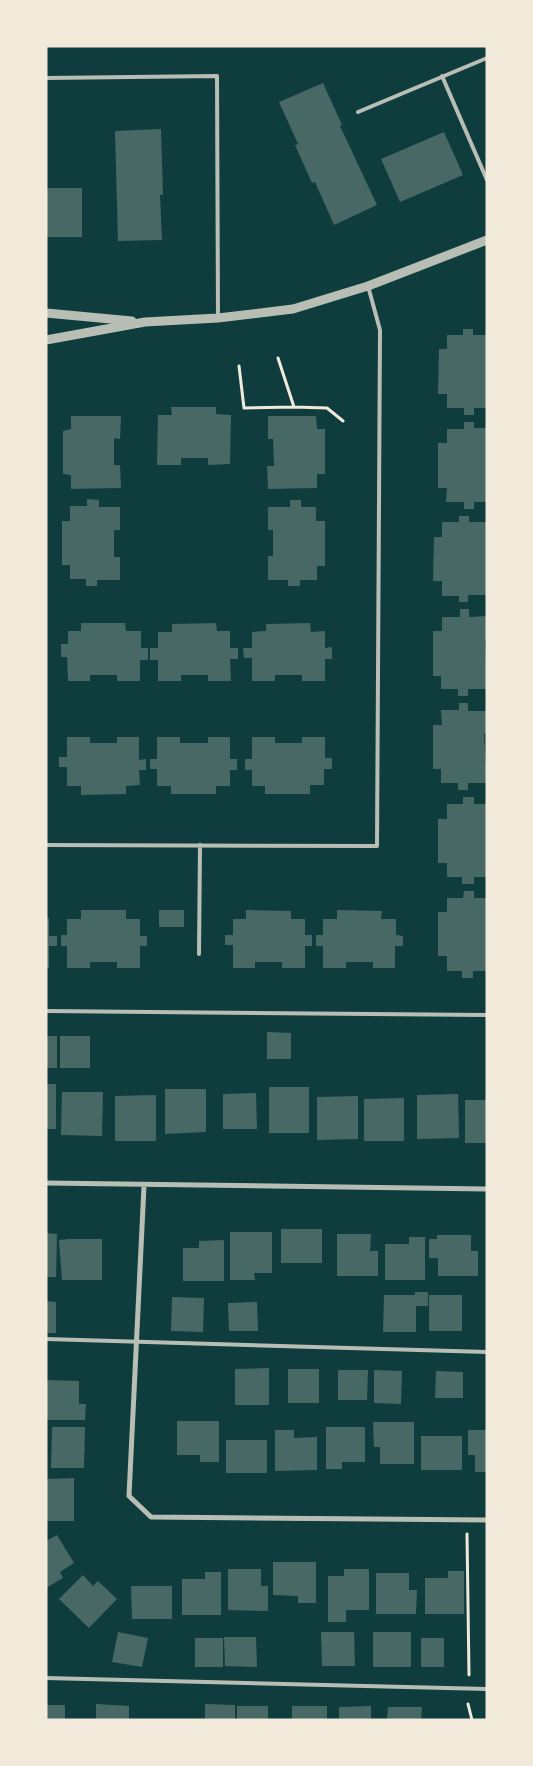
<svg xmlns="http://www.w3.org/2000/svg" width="533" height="1766" font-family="Figtree,sans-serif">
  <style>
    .building { fill: #486865 }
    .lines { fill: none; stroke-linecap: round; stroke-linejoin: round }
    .path { stroke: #f1e9da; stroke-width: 3 }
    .service { stroke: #b8beb3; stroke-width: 4 }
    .minor { stroke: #b8beb3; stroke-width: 5 }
    .tertiary { stroke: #b8beb3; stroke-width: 9 }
  </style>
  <rect width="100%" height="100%" fill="#0f3d3e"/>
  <!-- building -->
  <path class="building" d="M323 83 342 125 340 126 377 205 334 225 315 182 312 183 295 145 298 144 279 102Z
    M161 129 163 195H160L162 240 118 241 115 131Z
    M444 132 463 175 400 202 381 159Z
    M46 188H82V237H46Z
    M463 329H473V335H487V408H474V415H464V408H447V394H438L439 349H447V335H463Z
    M171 407H216V414L231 415 230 464 208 465V458H181V465H157L158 415H172Z
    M71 416H121L120 439 114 438V465H120L121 488 71 489V475L63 474V431L71 429Z
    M268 416H316L317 429H325V474H317V488L268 489 267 466H274L273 439H268Z
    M464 422H474V428H487V502H474V509H464V502H446L447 488H438V443H447V429H464Z
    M87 499 99 500V507H120V530H114V557H120V580H97V586H86V579H70V565H62V521H70V506H87Z
    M290 500H301V507H316V521H325V566H317V580H300V586H288V580H268V556H273V530H268V507H290Z
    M459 516H469V522H487V595H468V602H459V596H442V581H433L434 537H442V522H459Z
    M460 609H469V617L487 616V640H485L487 689H468V696H458V689H441V676H433V631H442V617H460Z
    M81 623H125L126 631H141V648H148V660H140V681H117V675H90V681H68L67 657H61V644H68V631H81Z
    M216 623 217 631H230V648H238V659H230L231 681H208V675H181V681H158V660H150V648H158V632H172V624Z
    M310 623 311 632 325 631V648L332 647V659H325V681H302V675H275V681H252V658H244L243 648H252V632L266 631V624Z
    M459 703H468V711H487V734H484L487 783H468V790H458V783H441V769H433V725H442L441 710H459Z
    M67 737H90V743H117V737H139V760L146 759V770H139L140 785 126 786V794L81 795V786H67V767H59V757H67Z
    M157 737H180V743H208V737H230V759H237V770H230V786H216V794H171V786H157V769H150V759H157Z
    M252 737H275V743H302V737H325V758H332V769H324V785H310V794H265V786H252V770H245V759H252Z
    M463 797H474V804H487V877H474V884H462V877H447V863H438V819H447V804H463Z
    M464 891H474V898H487V971H473V978H462V971H447V956H438V912H447V898H463Z
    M81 910H126V919H140V936H147V946H140V968H117V962H90V968H67V946H61V935H67V919H81Z
    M159 910H184V927H159Z
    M246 910 291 911V919H305V935H312V946H305V968H282V962H255V968H233V945H225V935H233V919H246Z
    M337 910 382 911 381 919H396V935L403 936V946H395V968H373V962H346V968H323V946H316V935H323V919H337Z
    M46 918H49V936H57V946H49V968H46Z
    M267 1032 291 1033V1059H267Z
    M46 1036H57V1068H46Z
    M60 1036H90V1068H60Z
    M46 1084H56V1129H46Z
    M269 1087H309V1133H269Z
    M165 1089H206V1132L165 1134Z
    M62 1092H103L102 1136 61 1135Z
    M256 1093 257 1129H223V1094Z
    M458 1094 459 1138 417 1139V1095Z
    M156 1095V1141H115V1096Z
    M358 1096V1139L317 1140V1097Z
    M404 1098V1141H364V1099Z
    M465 1100H487V1143H465Z
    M281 1229H322V1263H281Z
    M230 1232H272V1273H254L255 1280H230Z
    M46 1233 57 1234 56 1277H46Z
    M337 1234H371L370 1251H378V1276H337Z
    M437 1235H471V1251H478V1276H438V1258H429V1239H437Z
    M409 1237H425V1280H385V1244H409Z
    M69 1239H102V1280H62L59 1240Z
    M224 1240V1281H183V1248H199V1241Z
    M415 1292H428V1306H416V1332H383L384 1295H415Z
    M429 1295H462V1331H429Z
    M172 1297 204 1298 203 1332 171 1331Z
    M46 1301 56 1302V1333H46Z
    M257 1302 258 1331H229L228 1303Z
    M269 1368V1405H235V1369Z
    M288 1369H319V1403H288Z
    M338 1370H368L367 1400H338Z
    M374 1370 402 1371 401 1404 374 1403Z
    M436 1371 463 1372V1398H435Z
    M46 1380 79 1381V1404H86L85 1420H46Z
    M177 1421H219V1462H200V1455H177Z
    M373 1422H414V1464H380V1447H374Z
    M52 1427H85L84 1468H51Z
    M326 1427H365V1462H342V1469H326Z
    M275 1430H294V1438L317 1437V1470L275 1471Z
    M468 1430H487V1472H475V1455H468Z
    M421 1436H462V1470H421Z
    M226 1440H267V1473H226Z
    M74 1478V1521H46V1479Z
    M57 1535 74 1563 60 1572 63 1578 46 1588V1541Z
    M273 1562H316V1603H298V1596L273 1595Z
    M228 1569H261V1586H268V1611L228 1610Z
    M344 1569H369V1610H346V1622H328V1576H344Z
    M448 1571H464V1614H425V1578H448Z
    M205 1572H221V1615H182V1579H205Z
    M376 1573H409V1590H417L416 1614H376Z
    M83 1575 93 1586 98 1581 117 1599 89 1628 59 1599Z
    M131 1586H172V1619H132Z
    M118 1632 148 1638 142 1667 112 1662Z
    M321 1632H354L355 1666H322Z
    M373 1632H411V1667H373Z
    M224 1637H256L257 1667 225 1666Z
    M195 1638H223V1667H195Z
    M421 1638H444V1667H421Z
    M96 1704 129 1706V1720H96Z
    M205 1704 235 1705V1720H205Z
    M46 1705H65V1720H46Z
    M237 1706H268V1720H237Z
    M292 1706H327V1720H292Z
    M371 1706V1720H339V1707Z
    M388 1707H422L421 1720H387Z"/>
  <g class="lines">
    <!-- path -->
    <path class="path" d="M278 358 294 407 327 408 343 421
      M239 366 244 408 294 407
      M467 1534 469 1675
      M468 1704 472 1720"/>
    <!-- service -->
    <path class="service" d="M442 76 487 180
      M46 78 217 76 218 318
      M358 112 487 58
      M46 845 377 846 380 330 368 286
      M199 954 200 845
      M46 1011 487 1015
      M46 1339 487 1352
      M46 1678 487 1689"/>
    <!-- minor -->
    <path class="minor" d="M46 1183 487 1189
      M144 1186 129 1496 151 1517 487 1520"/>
    <!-- tertiary -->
    <path class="tertiary" d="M46 313 132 321
      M46 340 145 322 218 318 293 309 368 286 487 240"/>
  </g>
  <!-- border -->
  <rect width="533" height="1766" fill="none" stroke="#f1e9da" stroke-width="95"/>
</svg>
